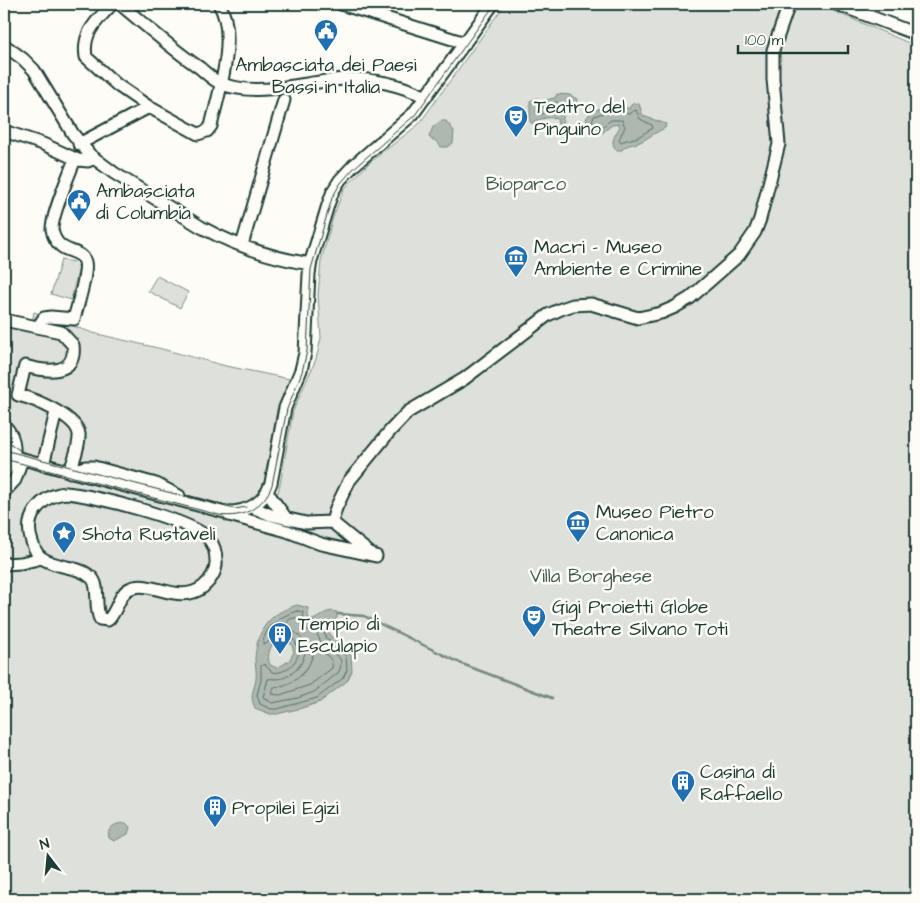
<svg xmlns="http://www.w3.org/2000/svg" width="920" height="903" font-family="'Architects Daughter',sans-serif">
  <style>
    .green { fill: #dde0db; stroke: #7e8e88 }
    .water { fill: #aeb8b1; stroke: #75877f; fill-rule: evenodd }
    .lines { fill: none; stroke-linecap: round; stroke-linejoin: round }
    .shore { stroke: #586e66; stroke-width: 1 }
    .stream { stroke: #75877f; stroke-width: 2.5 }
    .minor-casing { stroke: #1f3d34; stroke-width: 15 }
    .minor { stroke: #fdfcf7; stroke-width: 11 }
    .tram { stroke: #1f3d34; stroke-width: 1 }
    .labels { text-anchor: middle; stroke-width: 5; stroke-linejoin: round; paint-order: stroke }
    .poi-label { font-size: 19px; fill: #1f3d34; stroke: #fdfcf7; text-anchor: start }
    .park-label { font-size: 19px; fill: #455e55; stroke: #fdfcf7 }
  </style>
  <rect width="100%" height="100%" fill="#fdfcf7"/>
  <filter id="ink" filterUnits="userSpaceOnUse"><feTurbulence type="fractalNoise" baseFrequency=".02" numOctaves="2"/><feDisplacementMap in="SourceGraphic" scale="10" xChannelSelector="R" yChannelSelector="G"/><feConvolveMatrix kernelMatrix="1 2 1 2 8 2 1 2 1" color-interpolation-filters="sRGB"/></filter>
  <g filter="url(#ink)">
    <!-- green -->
    <path class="green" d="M505 4H782L795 10 797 6 803 9 806 4H817L916 46V144L908 167 916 170V899H4V323L31 330 34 312 93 333 162 349 226 366 290 379 277 409 266 478 262 487 256 495 275 496 278 492 280 484 293 411 316 359 321 338 318 295 321 261 333 217 344 189 369 163 419 124Z
      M61 260 74 262 79 267 71 300 51 294Z
      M157 276 188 292 180 308 148 291Z"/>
    <!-- water -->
    <path class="water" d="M557 94 570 95 577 99 576 103 567 104C562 111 564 117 562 125L558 124 557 119C549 116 542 119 534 121L533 124 530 122V101L537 98 540 103C545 102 549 98 555 98Z
      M606 103 612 105H622L629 109 631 105 635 103 639 104 643 116 666 124 665 128C656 132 648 138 640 142 633 145 626 144 622 150H616C609 141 616 135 620 126L619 124 612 125 602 133 588 125 586 119 591 112 601 108 602 104Z
      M441 121H446L454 131 453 143 447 147H441L435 140H432L429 137 433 127Z
      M297 605 308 608V616L310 620H313C323 616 325 609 337 612V618L330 623 327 628 330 636 343 643 351 655 352 671 347 681 320 702 302 708 277 714H270L255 708C249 694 254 692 256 679 257 672 255 665 255 659 257 630 268 614 297 605ZM279 639C289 638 292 644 294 652L289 661 277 668 270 665C266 655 270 644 279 639Z
      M126 823 130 827 128 834 114 841 109 838C106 827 116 823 126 823Z"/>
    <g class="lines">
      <!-- shore -->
      <path class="shore" d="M557 102 560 105 557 113H545L540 115 536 113 537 108Z
        M607 109 619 110 628 114 636 110 640 119 652 125 653 128 638 137 620 142 619 139 625 127 622 120H611L602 127 592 121 594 116 603 113Z
        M297 611 303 612C304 628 311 623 322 624L326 639 340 647 346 657 347 670 343 678 317 698 277 709H271L260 704 257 695 261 680V666L264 664 272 672C284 675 297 663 299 652L295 641 287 634 277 635 266 644H263C263 627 283 615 297 611Z
        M296 618 304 629 316 632C318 635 319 640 322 643 330 653 348 655 338 673L314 692 298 698 272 703 263 697 268 679C272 678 278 680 283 678 301 672 314 648 297 634 293 630 288 629 284 626L290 619Z
        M314 648C323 652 334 657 332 668L310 685 280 695 272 694 274 687C290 686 305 676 311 660 313 656 313 652 314 648Z"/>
      <!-- stream -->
      <path class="stream" d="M338 614 364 616 462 664 552 698"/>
      <!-- minor casing -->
      <g class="minor-casing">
        <path id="minor" d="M112 4C97 21 82 32 86 57L117 85 149 107 198 134 207 131 211 126C219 92 238 35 219 4
          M120 4C146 26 172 49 200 68 206 73 214 81 222 84 261 98 305 81 346 79 372 78 402 85 426 97
          M341 4 465 43
          M837 4 916 34
          M4 45 23 59 34 70 73 134 90 155 114 173 201 227C234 245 273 258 310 264
          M4 131 43 144 78 160 88 161 93 158
          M79 144 149 107
          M242 245 284 100
          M4 320 61 332 73 345C77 376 46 372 25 366L18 395C34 399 76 416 79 434 80 446 73 460 70 472
          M38 327 44 318 51 317 74 319C77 307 88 273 85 262 83 252 68 252 61 246 56 242 53 236 52 229 52 214 69 175 75 159
          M4 425C17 438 18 459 4 472
          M4 454 224 512C246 513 264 504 271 483L285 408 301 370 305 353 309 274 311 261 328 205 333 191 340 180 353 166 413 114 493 4
          M43 465 56 412
          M70 472 85 467H94L156 484 179 496
          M4 492 15 480 22 459
          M267 492 286 518
          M65 493C90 494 195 521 209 539 214 545 216 554 216 561 217 571 210 581 203 587 178 606 150 578 129 589 119 594 117 612 108 620L100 619C94 607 100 586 92 578 79 565 57 569 42 558 37 555 34 548 32 542 23 518 40 496 65 493Z
          M252 507 271 515 306 523 332 522 371 554
          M229 515 287 531 321 544 376 556
          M332 522 336 508 349 481 390 431 408 412 464 379 548 315 561 309 573 305 591 304 638 318 661 313 675 307 690 298 739 255 755 232 760 219 779 144 773 79V50L789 4
          M4 564 21 563 42 558"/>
      </g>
      <!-- minor -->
      <use href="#minor" class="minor"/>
      <!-- tram -->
      <path class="tram" d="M4 434 12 445 24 453
        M4 450 226 507 235 509 246 507
        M4 459 219 515C243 519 264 507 272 485L287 409 302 372 307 351 311 269 332 198 340 184 353 169 415 115 495 4"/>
    </g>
  </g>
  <!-- icons -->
  <defs>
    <g id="civic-pin" transform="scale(1.25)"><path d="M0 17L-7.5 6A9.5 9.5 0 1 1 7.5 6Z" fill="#1f6fb2" stroke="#fdfcf7"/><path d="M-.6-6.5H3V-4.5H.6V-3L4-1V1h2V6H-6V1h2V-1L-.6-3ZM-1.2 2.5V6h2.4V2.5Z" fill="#fff"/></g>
    <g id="theatre-pin" transform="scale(1.25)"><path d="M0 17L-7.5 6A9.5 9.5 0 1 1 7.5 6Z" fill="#1f6fb2" stroke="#fdfcf7"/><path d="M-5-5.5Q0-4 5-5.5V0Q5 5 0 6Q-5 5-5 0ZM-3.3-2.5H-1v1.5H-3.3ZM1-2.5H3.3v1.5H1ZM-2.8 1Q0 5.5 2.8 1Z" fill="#fff"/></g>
    <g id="museum-pin" transform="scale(1.25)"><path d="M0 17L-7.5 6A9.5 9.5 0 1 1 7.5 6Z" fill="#1f6fb2" stroke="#fdfcf7"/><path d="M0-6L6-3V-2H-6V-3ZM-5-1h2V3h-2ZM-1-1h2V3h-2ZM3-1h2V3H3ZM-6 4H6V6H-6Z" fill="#fff"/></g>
    <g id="sight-pin" transform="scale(1.25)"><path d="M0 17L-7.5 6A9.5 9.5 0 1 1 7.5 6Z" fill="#1f6fb2" stroke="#fdfcf7"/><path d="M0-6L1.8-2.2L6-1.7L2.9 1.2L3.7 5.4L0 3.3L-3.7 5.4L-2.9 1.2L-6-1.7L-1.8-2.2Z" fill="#fff"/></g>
    <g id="building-pin" transform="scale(1.25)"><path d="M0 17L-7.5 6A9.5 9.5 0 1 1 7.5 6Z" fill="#1f6fb2" stroke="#fdfcf7"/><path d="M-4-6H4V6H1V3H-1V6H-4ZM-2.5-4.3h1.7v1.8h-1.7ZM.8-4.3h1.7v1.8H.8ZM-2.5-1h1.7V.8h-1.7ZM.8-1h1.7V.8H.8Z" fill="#fff"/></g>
  </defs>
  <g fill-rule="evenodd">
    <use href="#civic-pin" x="326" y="31"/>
    <use href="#theatre-pin" x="516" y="117"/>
    <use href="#civic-pin" x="79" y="201"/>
    <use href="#museum-pin" x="516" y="257"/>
    <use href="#museum-pin" x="578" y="522"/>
    <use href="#sight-pin" x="64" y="533"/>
    <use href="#theatre-pin" x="534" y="617"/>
    <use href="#building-pin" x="280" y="634"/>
    <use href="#building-pin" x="683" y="782"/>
    <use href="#building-pin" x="215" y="807"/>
  </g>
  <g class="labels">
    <!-- poi labels -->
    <g class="poi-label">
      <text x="326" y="71" text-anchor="middle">Ambasciata dei Paesi<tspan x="326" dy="22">Bassi in Italia</tspan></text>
      <text x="534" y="113">Teatro del<tspan x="534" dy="22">Pinguino</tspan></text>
      <text x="96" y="197">Ambasciata<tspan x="96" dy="22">di Columbia</tspan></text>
      <text x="534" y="253">Macri - Museo<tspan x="534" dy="22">Ambiente e Crimine</tspan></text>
      <text x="596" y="518">Museo Pietro<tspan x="596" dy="22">Canonica</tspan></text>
      <text x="82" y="540">Shota Rustaveli</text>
      <text x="552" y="613">Gigi Proietti Globe<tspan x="552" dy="22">Theatre Silvano Toti</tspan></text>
      <text x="298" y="630">Tempio di<tspan x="298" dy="22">Esculapio</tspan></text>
      <text x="700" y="778">Casina di<tspan x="700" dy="22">Raffaello</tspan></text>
      <text x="232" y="814">Propilei Egizi</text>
    </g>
    <!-- park labels -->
    <g class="park-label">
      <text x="526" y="190">Bioparco</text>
      <text x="591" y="582">Villa Borghese</text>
    </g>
  </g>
  <!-- margin -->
  <rect width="920" height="903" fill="none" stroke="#fdfcf7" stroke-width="20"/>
  <rect x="10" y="10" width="900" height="883" fill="none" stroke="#1f3d34" stroke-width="2" filter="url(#ink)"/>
  <!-- north arrow -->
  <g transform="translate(48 856) rotate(344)" stroke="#fdfcf7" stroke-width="4" paint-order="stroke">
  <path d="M0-4L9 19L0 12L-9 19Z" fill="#1f3d34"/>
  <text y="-8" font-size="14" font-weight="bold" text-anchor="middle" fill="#1f3d34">N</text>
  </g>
  <!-- scale -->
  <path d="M738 45v8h110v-8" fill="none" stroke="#1f3d34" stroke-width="2.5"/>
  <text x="745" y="45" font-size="15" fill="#1f3d34" stroke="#fdfcf7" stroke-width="4" paint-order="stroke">100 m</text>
</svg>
